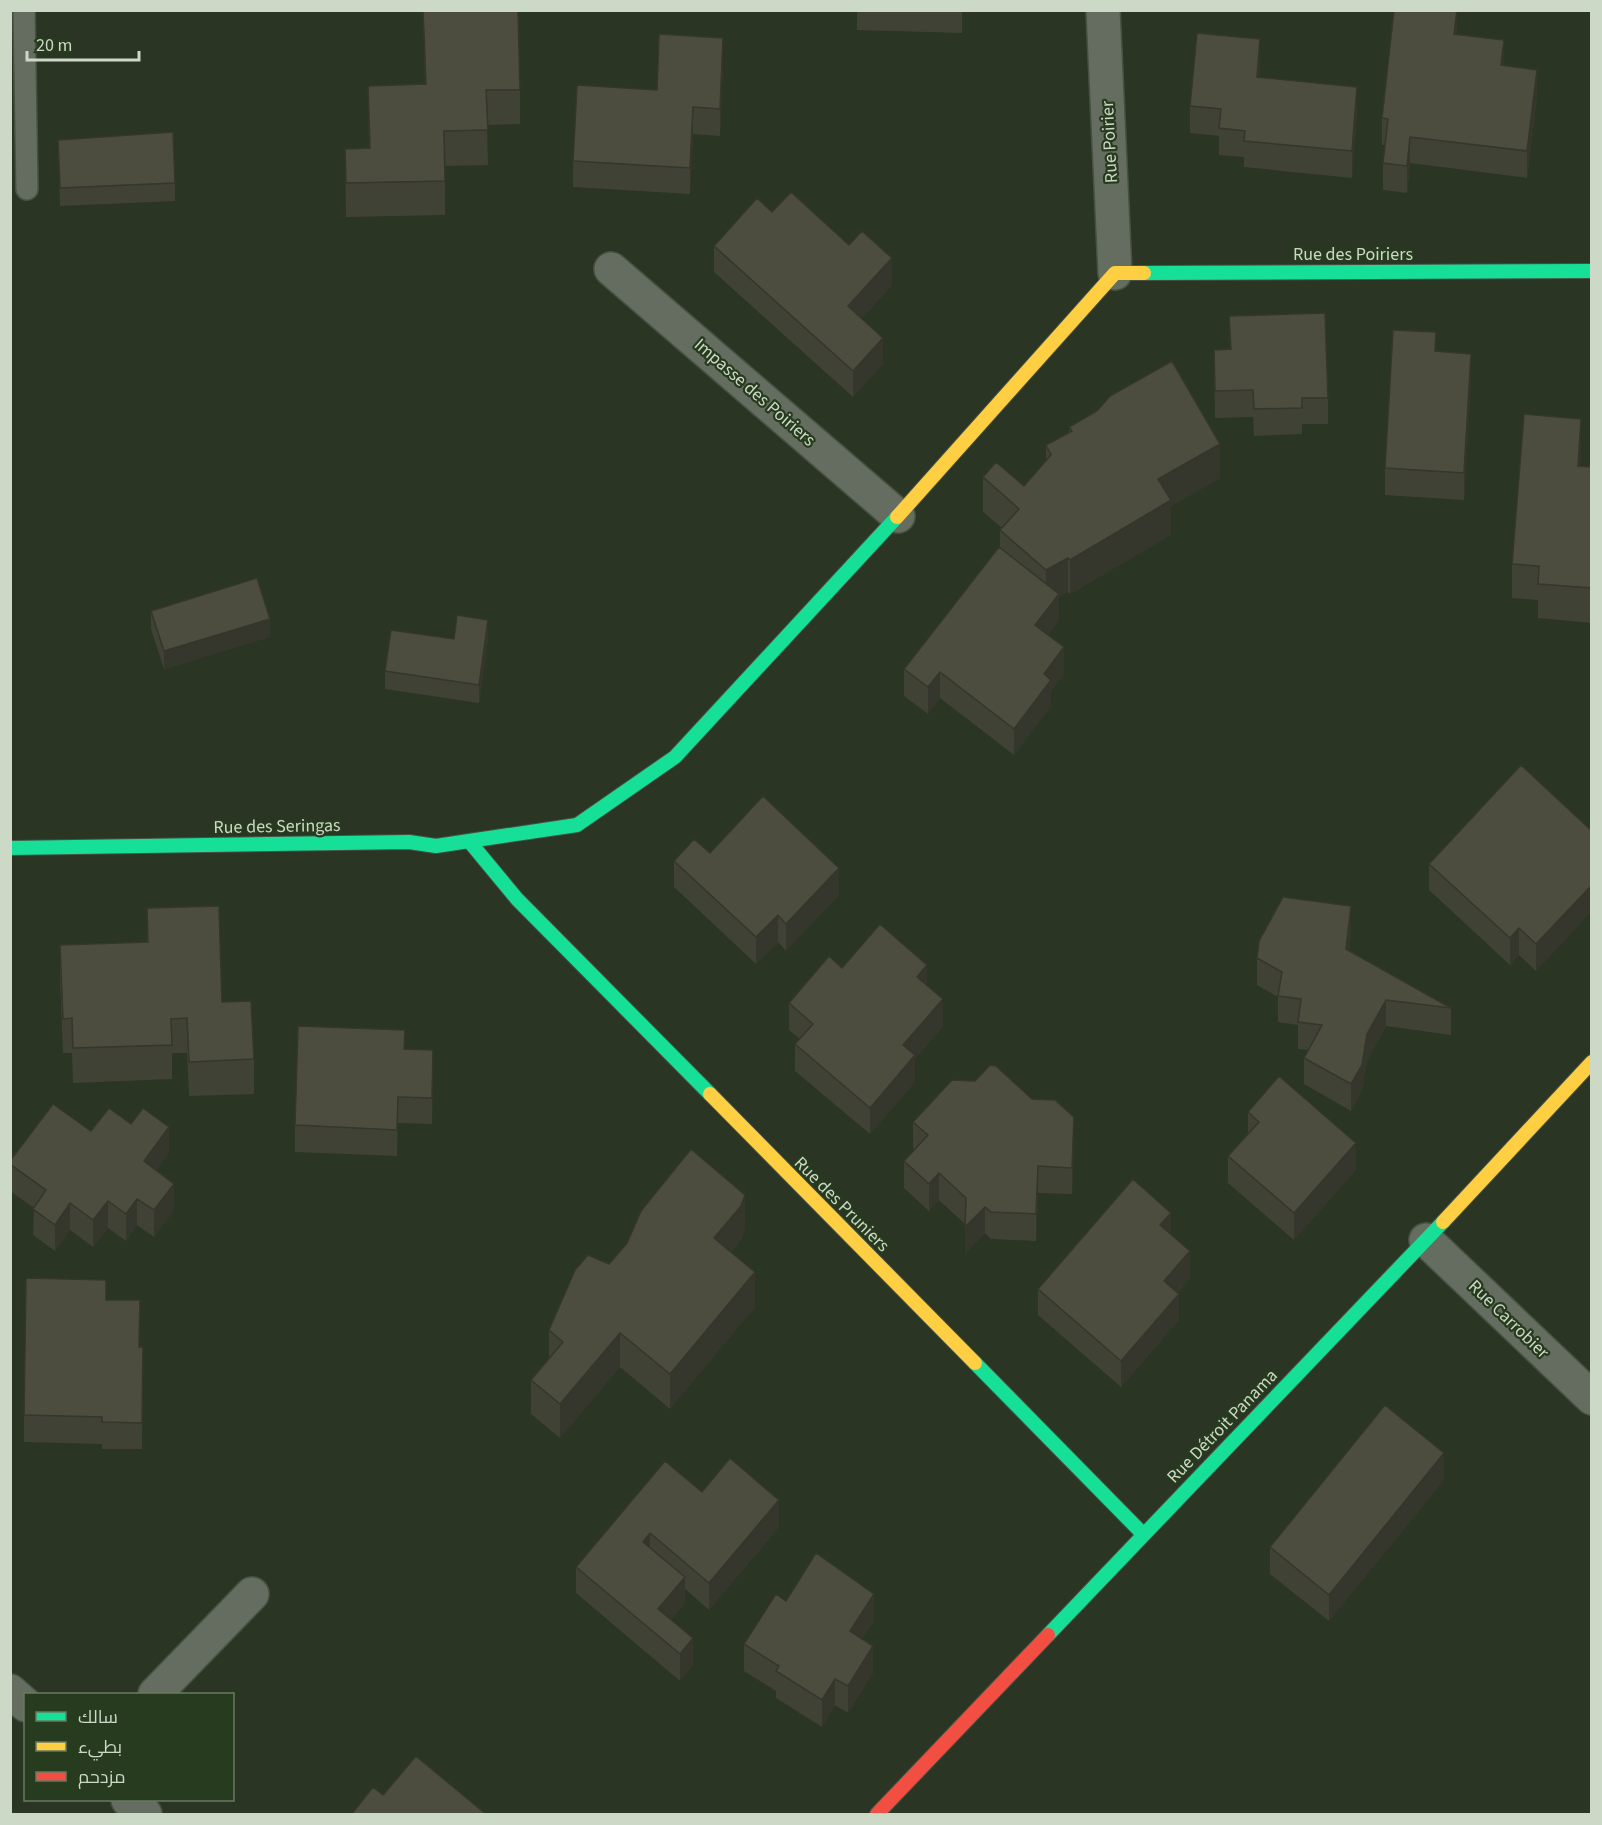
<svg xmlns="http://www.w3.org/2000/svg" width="1602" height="1825" font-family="'Source Sans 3',Cairo,sans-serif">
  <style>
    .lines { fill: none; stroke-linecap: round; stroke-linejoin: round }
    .lane-casing { stroke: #475142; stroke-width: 24 }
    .street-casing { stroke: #475142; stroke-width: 36 }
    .fast-casing { stroke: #475142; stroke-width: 16 }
    .slow-casing { stroke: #475142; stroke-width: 16 }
    .jam-casing { stroke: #475142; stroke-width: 16 }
    .lane { stroke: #656d60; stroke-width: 21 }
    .street { stroke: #656d60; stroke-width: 33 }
    .fast { stroke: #16e098; stroke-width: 14 }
    .slow { stroke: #ffcf43; stroke-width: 14 }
    .jam { stroke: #f24e42; stroke-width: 14 }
    .wall { fill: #414236 }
    .shaded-wall { fill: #35362c }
    .building { fill: #4c4d3f; stroke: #35362c; stroke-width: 1.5 }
    .labels { text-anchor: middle; stroke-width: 4.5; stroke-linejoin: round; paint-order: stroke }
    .street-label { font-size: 18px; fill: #ccd9c7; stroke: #273b1e }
  </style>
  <rect width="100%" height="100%" fill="#2a3524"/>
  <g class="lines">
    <!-- lane casing -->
    <g class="lane-casing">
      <path id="lane" d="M24 10 27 189"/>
    </g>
    <!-- street casing -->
    <g class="street-casing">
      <path id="street" d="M1103 10 1115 273
        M611 269 898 516
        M1426 1240 1592 1398
        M10 1691 26 1705
        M155 1694 252 1594
        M128 1800 145 1814"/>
    </g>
    <!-- fast casing -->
    <g class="fast-casing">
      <path id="fast" d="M1144 273 1592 271
        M469 841 577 825 675 757 897 517
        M10 848 409 842 436 846 469 841 517 899 710 1094
        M975 1363 1143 1534
        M1048 1635 1443 1222"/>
    </g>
    <!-- slow casing -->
    <g class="slow-casing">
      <path id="slow" d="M897 517 1115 273H1144
        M710 1094 975 1363
        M1443 1222 1592 1062"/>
    </g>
    <!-- jam casing -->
    <g class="jam-casing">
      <path id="jam" d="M877 1814 1048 1635"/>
    </g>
    <!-- lane -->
    <use href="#lane" class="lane"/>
    <!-- street -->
    <use href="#street" class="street"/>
    <!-- fast -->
    <use href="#fast" class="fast"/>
    <!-- slow -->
    <use href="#slow" class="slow"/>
    <!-- jam -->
    <use href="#jam" class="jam"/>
  </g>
  <!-- wall -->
  <path class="wall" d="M423 10 520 90V124L487 125 488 165 445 166V215L346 217 345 149 369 148 368 86 425 85Z
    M857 10H962V33L857 30Z
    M1457 35 1504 65 1537 96 1527 178 1410 163 1407 193 1383 190V163L1385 145H1382V118Z
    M723 64 720 136 693 134 690 194 573 187V161L657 90Z
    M1260 65 1259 77 1357 113 1352 178 1244 167V157L1219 155V136L1190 133V106Z
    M58 140 175 183V201L60 206Z
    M772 212 892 285 862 318 883 364 853 397 714 272V246Z
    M1229 316 1328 398V424H1302V434L1254 436 1253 417 1215 418 1214 350 1230 349Z
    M1436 351 1471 380 1464 500 1385 495V468Z
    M1069 427 1220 478 1171 506V535L1070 594 1068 592 1059 597V620L1048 635 1064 674 1051 691V706L1014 755 940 698 928 714 904 696V669L1000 548V530L1002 528 983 512V477L1024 486 1046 462V445L1069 432Z
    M1581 453 1580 467H1592V623L1538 618V600L1512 598V564Z
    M151 611 270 637 164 669 151 629Z
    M488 638 479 703 385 689V671L454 639Z
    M1592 831V911L1536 971 1519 955 1510 965 1429 890V864Z
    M710 853 839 895 786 951 778 942 756 964 674 887V861Z
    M147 908 222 1002 254 1059V1094L189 1096 187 1053H172V1079L73 1083 72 1053H63L60 980V945L147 942Z
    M1351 933 1349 951 1451 1008V1035L1386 1026 1367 1061 1362 1091 1351 1111 1304 1084V1058L1309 1050 1298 1049V1025L1278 1022V997L1257 985V958Z
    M842 968 927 986 943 1026 915 1059V1082L870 1134 795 1071V1044L800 1039 789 1030V1003Z
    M405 1049 433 1077 432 1124 398 1123 397 1156 295 1152V1125Z
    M1248 1112 1356 1170 1294 1240 1228 1183V1156L1248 1134Z
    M913 1122 1074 1144 1072 1194 1038 1193 1036 1241 991 1239 985 1233 965 1254V1224L939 1200 929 1211 904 1188V1161L915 1150 913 1148Z
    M91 1131 169 1153 156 1170 174 1210 154 1237 137 1225 126 1241 108 1228 93 1247 70 1230 55 1251 33 1235 34 1208 10 1191V1161Z
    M745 1229 741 1240 731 1252 755 1307 670 1409 620 1367 560 1438 531 1414V1380L549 1359V1330L609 1264Z
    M1171 1235 1190 1278 1178 1292 1179 1320 1121 1387 1038 1315V1289Z
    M106 1300 140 1347H143L142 1449H102V1444L24 1442V1415Z
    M1444 1480 1329 1621 1270 1574V1547Z
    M702 1492 779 1527 709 1610 685 1589V1603L671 1620 693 1665 680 1681 576 1593V1567Z
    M786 1601 874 1621 862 1639 873 1673 848 1713 835 1705 822 1727 776 1698V1691L744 1671V1644Z"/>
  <!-- shaded-wall -->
  <path class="shaded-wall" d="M1457 10V36L1454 34Z
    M723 38V64L720 136V109Z
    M1260 39V65L1257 103V77Z
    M1504 40V67L1501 65Z
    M1537 70V96L1527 178V151Z
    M1357 87V113L1352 178V151Z
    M693 107V134L690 194V168Z
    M1410 137V163L1407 193V166Z
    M892 258V285L848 333V306Z
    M883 338V364L853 397V371Z
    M1471 354V380L1464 500V473Z
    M1581 419V453L1578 501V466Z
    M1220 444V478L1171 506V535L1070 594V560L1158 479Z
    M1068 558V592L1059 597V620L1035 652V625L1046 604V570Z
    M270 619V637L164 669V651Z
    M488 620V638L479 703V685Z
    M1064 647V674L1051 691V706L1014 755V729L1044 674Z
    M940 672V698L928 714V687Z
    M839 868V895L786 951V924Z
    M1592 885V911L1536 971V944Z
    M1351 906V933L1346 976V949Z
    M778 915V942L756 964V937Z
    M1519 928V955L1510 965V938Z
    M927 965V991L917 977Z
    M943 999V1026L915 1059V1082L870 1134V1108L903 1045Z
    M1386 1000V1026L1367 1061 1362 1091 1351 1111V1084L1367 1034Z
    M433 1050V1077L432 1124V1098Z
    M398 1097V1123L397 1156V1130Z
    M1074 1117V1144L1072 1194V1168Z
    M169 1127V1153L144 1188V1161Z
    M1356 1143V1170L1294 1240V1213Z
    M1038 1166V1193L1036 1241V1214Z
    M939 1173V1200L929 1211V1184Z
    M174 1184V1210L154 1237V1210Z
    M745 1195V1229L741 1240 714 1272V1238Z
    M137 1199V1225L126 1241V1214Z
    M108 1201V1228L93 1247V1220Z
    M70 1203V1230L55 1251V1225Z
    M985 1207V1233L965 1254V1227Z
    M1171 1213V1239L1160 1225Z
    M1190 1251V1278L1164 1307V1281Z
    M755 1272V1307L670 1409V1374Z
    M1179 1294V1320L1121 1387V1361Z
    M620 1333V1367L560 1438V1404Z
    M1444 1453V1480L1329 1621V1595Z
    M779 1500V1527L709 1610V1583Z
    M650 1533V1560L643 1542Z
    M685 1577V1603L658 1636V1609Z
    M874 1594V1621L850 1658V1631Z
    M693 1638V1665L680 1681V1654Z
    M873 1646V1673L848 1713V1686Z
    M835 1679V1705L822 1727V1700Z"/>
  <!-- building -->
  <path class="building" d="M423 10H518L520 90H486L488 130 444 131 445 181 346 183 345 149 370 148 368 86 426 84Z
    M1394 10H1457L1454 34 1504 40 1501 65 1537 70 1527 151 1410 137 1407 166 1383 163 1388 119 1382 118Z
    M1197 33 1260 39 1257 77 1357 87 1352 151 1244 141 1245 131 1219 128 1221 109 1190 106Z
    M659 34 723 38 720 109 693 107 690 168 573 161 577 85 657 90Z
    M173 132 175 183 60 188 58 140Z
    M791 192 849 245 862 231 892 258 848 306 883 338 853 371 714 246 757 198 772 212Z
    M1325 313 1328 398H1302V408L1254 409 1253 390 1215 391 1214 350 1231 349 1229 316Z
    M1393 330 1436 332 1435 351 1471 354 1464 473 1385 468Z
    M1172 361 1220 444 1158 479 1171 500 1070 560 1068 558 1046 570 1000 530 1019 509 983 477 996 462 1024 486 1051 455 1046 445 1072 431 1069 427 1097 411 1110 396Z
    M1524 414 1581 419 1578 466 1592 467V588L1538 584 1539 566 1512 564Z
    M999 547 1059 594 1035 625 1064 647 1044 674 1051 680 1014 729 940 672 928 687 904 669Z
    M257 578 270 619 164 651 151 611Z
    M457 615 488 620 479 685 385 671 391 630 454 639Z
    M1521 765 1592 831V885L1536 944 1519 928 1510 938 1429 864Z
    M763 796 839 868 786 924 778 915 756 937 674 861 694 839 710 853Z
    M1283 897 1351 906 1346 949 1451 1008 1386 1000 1367 1034 1362 1065 1351 1084 1304 1058 1322 1025 1298 1022 1301 999 1278 996 1282 972 1257 958 1259 941Z
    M219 906 222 1002 251 1001 254 1059 189 1062 187 1018 171 1019 172 1045 73 1048 72 1018 63 1019 60 945 148 942 147 908Z
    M880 924 927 965 917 977 943 999 903 1045 915 1055 870 1108 795 1044 813 1024 789 1003 829 956 842 968Z
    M298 1026 405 1030 404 1049 433 1050 432 1098 398 1097 397 1130 295 1125Z
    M990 1065 996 1066 1032 1099 1055 1100 1074 1117 1072 1168 1038 1166 1036 1214 991 1212 985 1207 965 1227 966 1198 939 1173 929 1184 904 1161 928 1135 913 1122 952 1080 975 1081Z
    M1279 1076 1356 1143 1294 1213 1228 1156 1259 1122 1248 1112Z
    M53 1104 91 1131 109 1108 131 1124 143 1108 169 1127 144 1161 174 1184 154 1210 137 1199 126 1214 108 1201 93 1220 70 1203 55 1225 33 1209 46 1190 10 1164V1161Z
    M691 1149 745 1195 741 1206 714 1238 755 1272 670 1374 620 1333 560 1404 531 1380 563 1342 549 1330 575 1270 588 1255 609 1264 627 1243 641 1211Z
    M1133 1179 1171 1213 1160 1225 1190 1251 1164 1281 1179 1294 1121 1361 1038 1289Z
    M26 1278 106 1280V1300H140L139 1347H143L142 1423 102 1422V1417L24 1415Z
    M1385 1405 1444 1453 1329 1595 1270 1547Z
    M730 1458 779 1500 709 1583 650 1533 643 1542 685 1577 658 1609 693 1638 680 1654 576 1567 665 1461 702 1492Z
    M816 1553 874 1594 850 1631 873 1646 848 1686 835 1679 822 1700 776 1671 779 1666 744 1644 776 1594 786 1601Z
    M416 1756 487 1815H351L373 1787 383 1795Z"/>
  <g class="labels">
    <!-- street labels -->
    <g class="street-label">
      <text transform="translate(1109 142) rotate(-93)" y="6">Rue Poirier</text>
      <text x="1353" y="260">Rue des Poiriers</text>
      <text transform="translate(755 392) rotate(41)" y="6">Impasse des Poiriers</text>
      <text transform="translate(277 826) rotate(-1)" y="6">Rue des Seringas</text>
      <text transform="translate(842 1204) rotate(45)" y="6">Rue des Pruniers</text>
      <text transform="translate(1509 1319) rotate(44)" y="6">Rue Carrobier</text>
      <text transform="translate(1222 1426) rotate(-46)" y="6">Rue Détroit Panama</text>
    </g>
  </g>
  <!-- border -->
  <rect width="1602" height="1825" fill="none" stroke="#ccd9c7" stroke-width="24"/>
  <!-- legend -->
  <rect x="24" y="1693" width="210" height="108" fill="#273b1e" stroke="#697a62" stroke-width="1.5"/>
  <rect x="36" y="1712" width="30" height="9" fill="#16e098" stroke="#697a62" stroke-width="1.5"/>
  <text x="78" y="1723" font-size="18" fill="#ccd9c7">سالك</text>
  <rect x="36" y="1742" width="30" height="9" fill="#ffcf43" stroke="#697a62" stroke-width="1.5"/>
  <text x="78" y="1753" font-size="18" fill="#ccd9c7">بطيء</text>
  <rect x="36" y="1772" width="30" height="9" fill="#f24e42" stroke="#697a62" stroke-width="1.5"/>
  <text x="78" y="1783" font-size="18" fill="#ccd9c7">مزدحم</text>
  <!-- scale -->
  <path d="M27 51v9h112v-9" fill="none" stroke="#ccd9c7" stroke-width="3"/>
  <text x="36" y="51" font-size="18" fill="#ccd9c7" stroke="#273b1e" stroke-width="4.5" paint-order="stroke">20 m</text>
</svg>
